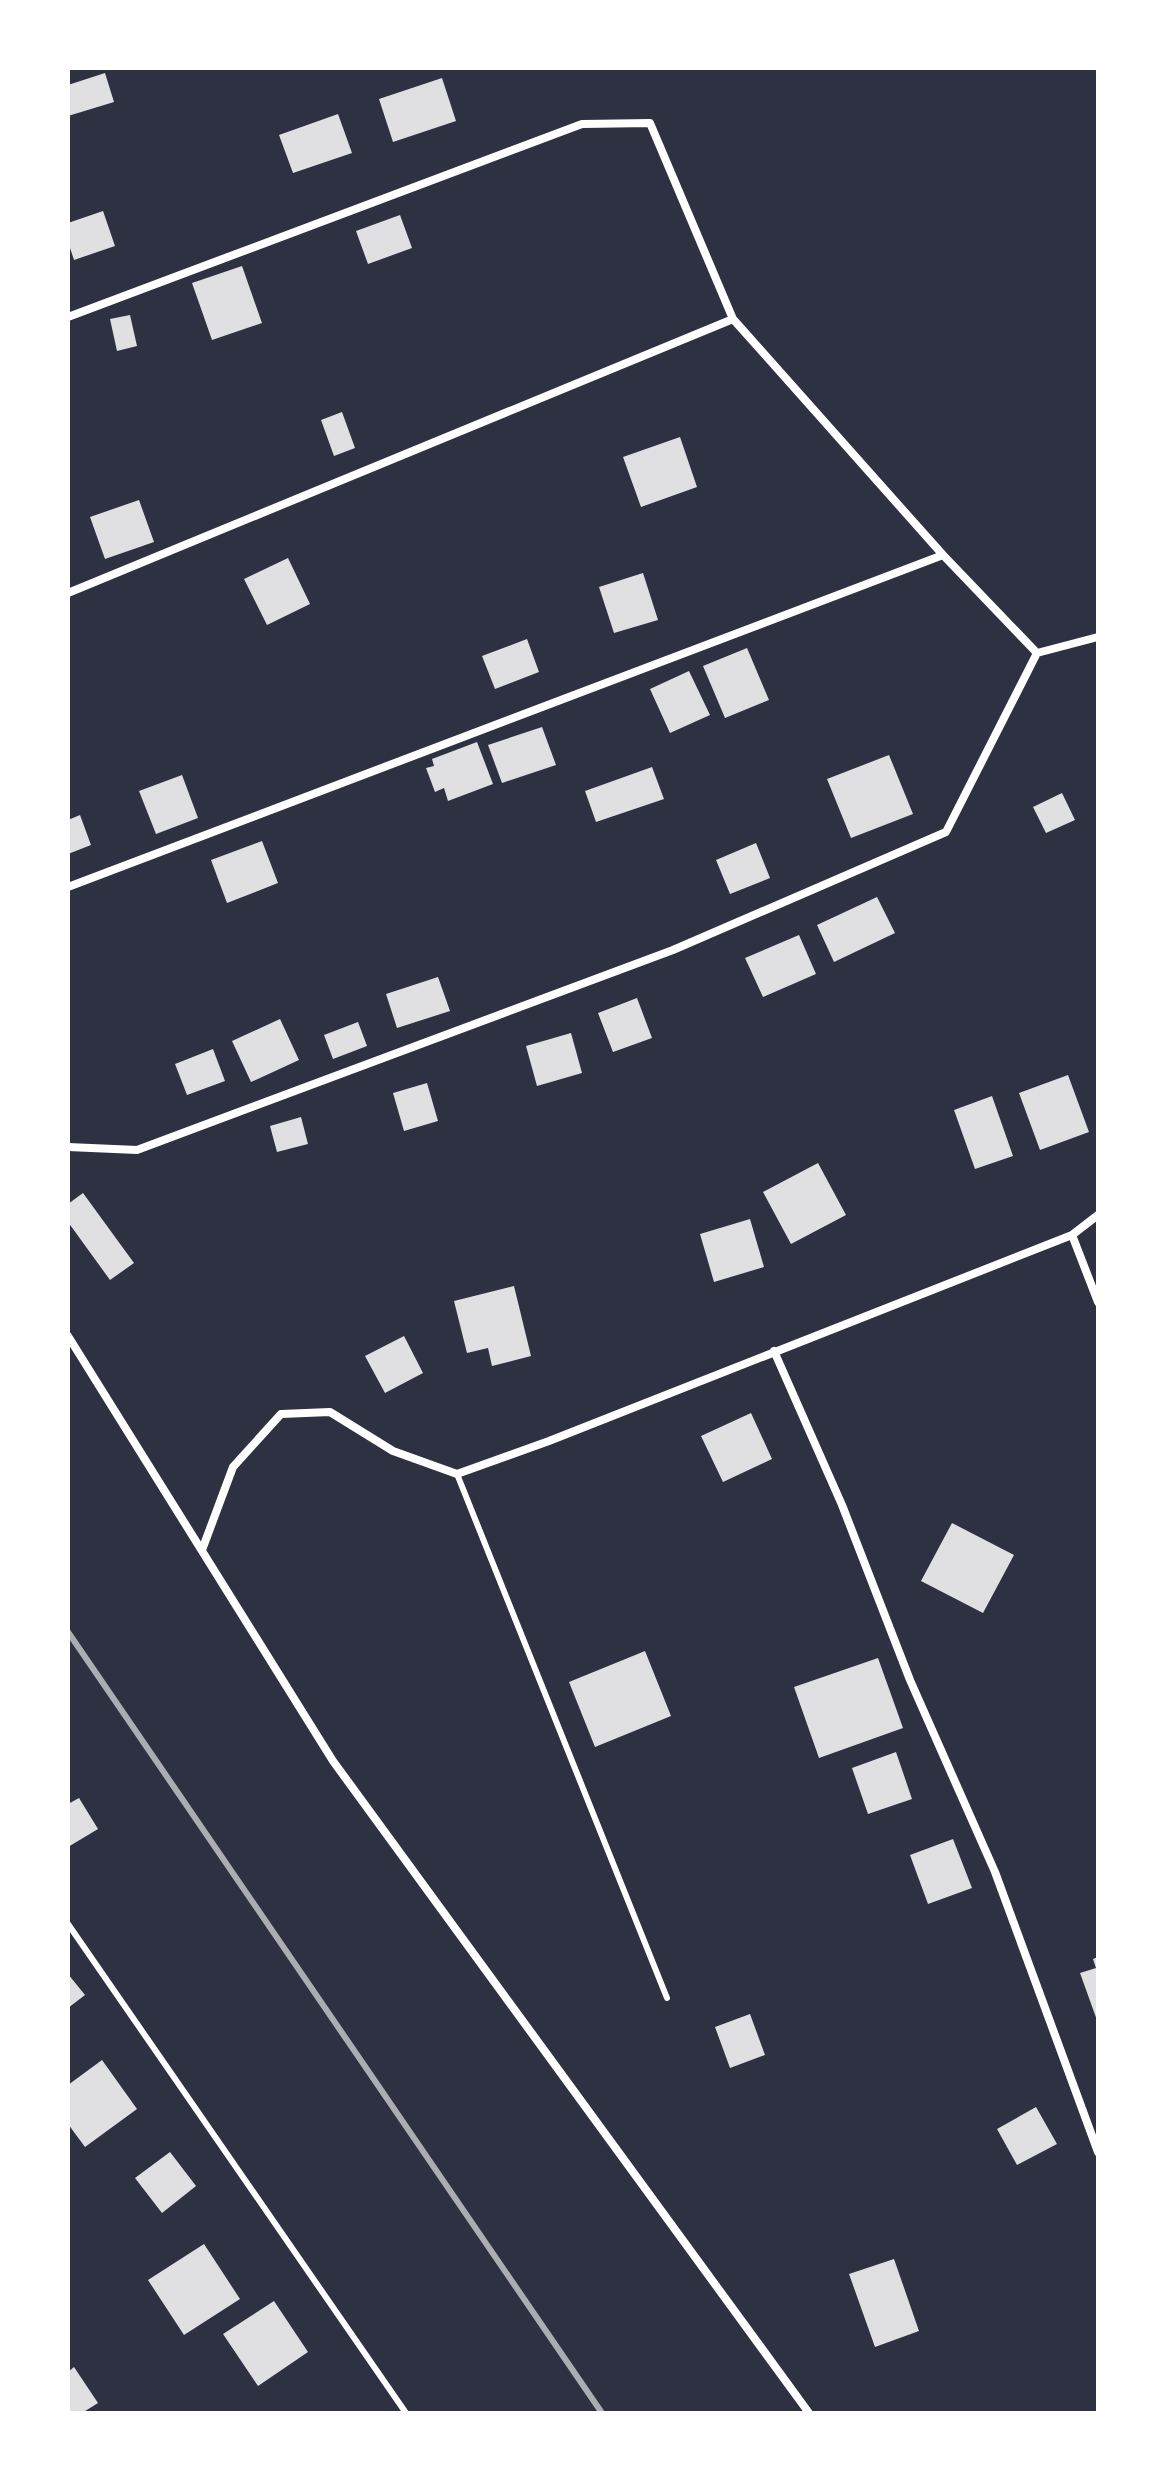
<svg xmlns="http://www.w3.org/2000/svg" width="1166" height="2481" font-family="'Roboto Condensed',sans-serif">
  <style>
    .building { fill: #e0e0e3 }
    .lines { fill: none; stroke-linecap: round; stroke-linejoin: round }
    .service { stroke: #fff; stroke-width: 6 }
    .minor { stroke: #fff; stroke-width: 8 }
    .rail { stroke: #abadb3; stroke-width: 6 }
  </style>
  <rect width="100%" height="100%" fill="#2d3142"/>
  <!-- building -->
  <path class="building" d="M105 73 114 102 68 116V85Z
    M442 78 456 121 393 142 379 99Z
    M338 114 352 153 293 173 279 135Z
    M103 211 115 246 74 260 68 242V223Z
    M400 215 412 248 368 264 356 231Z
    M242 266 262 323 212 340 192 283Z
    M130 315 137 346 117 351 110 319Z
    M342 412 355 448 334 456 321 420Z
    M680 437 697 487 641 507 623 457Z
    M139 500 154 542 105 559 90 517Z
    M288 558 310 604 267 625 244 579Z
    M643 573 658 620 614 633 599 587Z
    M527 639 539 672 495 689 482 656Z
    M747 648 769 700 725 718 703 666Z
    M689 671 710 715 670 733 650 689Z
    M542 727 556 765 502 783 488 745Z
    M477 742 493 784 448 801 444 788 435 792 426 768 434 766 432 759Z
    M889 755 913 814 851 838 827 779Z
    M652 767 664 799 596 822 585 791Z
    M182 775 198 818 156 834 139 791Z
    M1062 793 1075 820 1046 833 1033 807Z
    M80 815 91 845 68 854V820Z
    M262 841 278 883 227 903 211 860Z
    M756 843 770 878 730 894 716 860Z
    M877 897 895 933 834 962 817 925Z
    M799 935 816 974 763 997 745 958Z
    M438 977 450 1011 397 1028 386 994Z
    M637 998 652 1038 613 1052 598 1013Z
    M280 1019 299 1060 251 1082 232 1041Z
    M358 1022 367 1046 333 1059 324 1035Z
    M571 1033 582 1073 537 1086 526 1046Z
    M213 1049 225 1081 187 1095 175 1064Z
    M1068 1075 1089 1132 1040 1150 1019 1093Z
    M427 1083 438 1121 404 1131 393 1093Z
    M992 1096 1013 1156 975 1169 954 1110Z
    M301 1117 308 1144 277 1152 270 1126Z
    M818 1163 846 1215 791 1244 763 1192Z
    M83 1193 134 1263 110 1280 68 1222V1204Z
    M750 1219 764 1267 714 1282 700 1234Z
    M514 1286 531 1356 492 1366 488 1348 467 1353 454 1301Z
    M404 1336 423 1373 385 1393 365 1356Z
    M751 1413 772 1459 723 1482 701 1436Z
    M952 1523 1014 1555 983 1613 921 1581Z
    M645 1651 671 1716 595 1747 569 1682Z
    M878 1658 903 1728 819 1758 794 1687Z
    M896 1752 912 1799 868 1814 852 1768Z
    M79 1798 98 1829 68 1847V1804Z
    M953 1839 972 1888 928 1904 910 1855Z
    M1098 1957V2023L1080 1973 1096 1968 1093 1959Z
    M68 1974 85 1995 68 2008Z
    M750 2014 765 2055 730 2068 715 2027Z
    M102 2060 137 2109 85 2147 68 2124V2085Z
    M1036 2107 1057 2144 1017 2165 997 2129Z
    M170 2152 196 2186 162 2213 135 2178Z
    M204 2244 240 2299 184 2335 148 2280Z
    M894 2259 919 2331 875 2347 849 2274Z
    M274 2301 308 2352 258 2386 223 2334Z
    M74 2367 98 2403 82 2413H68V2372Z"/>
  <g class="lines">
    <!-- service -->
    <path class="service" d="M457 1474 667 1998
      M68 1924 406 2413"/>
    <!-- minor -->
    <path class="minor" d="M68 317 582 124 650 123 733 319 943 555 1037 653
      M68 593 733 319
      M1037 653 1098 637
      M68 887 943 555
      M68 1147 137 1150 673 950 946 832 1037 653
      M1072 1235 1098 1302
      M68 1336 333 1761 809 2413
      M774 1351 842 1505 910 1680 995 1872 1098 2152
      M202 1550 233 1467 281 1414 330 1412 393 1451 457 1474 549 1441 1072 1235 1098 1215"/>
    <!-- rail -->
    <path class="rail" d="M68 1632 602 2413"/>
  </g>
  <!-- border -->
  <rect width="1166" height="2481" fill="none" stroke="#ffffff" stroke-width="140"/>
</svg>
